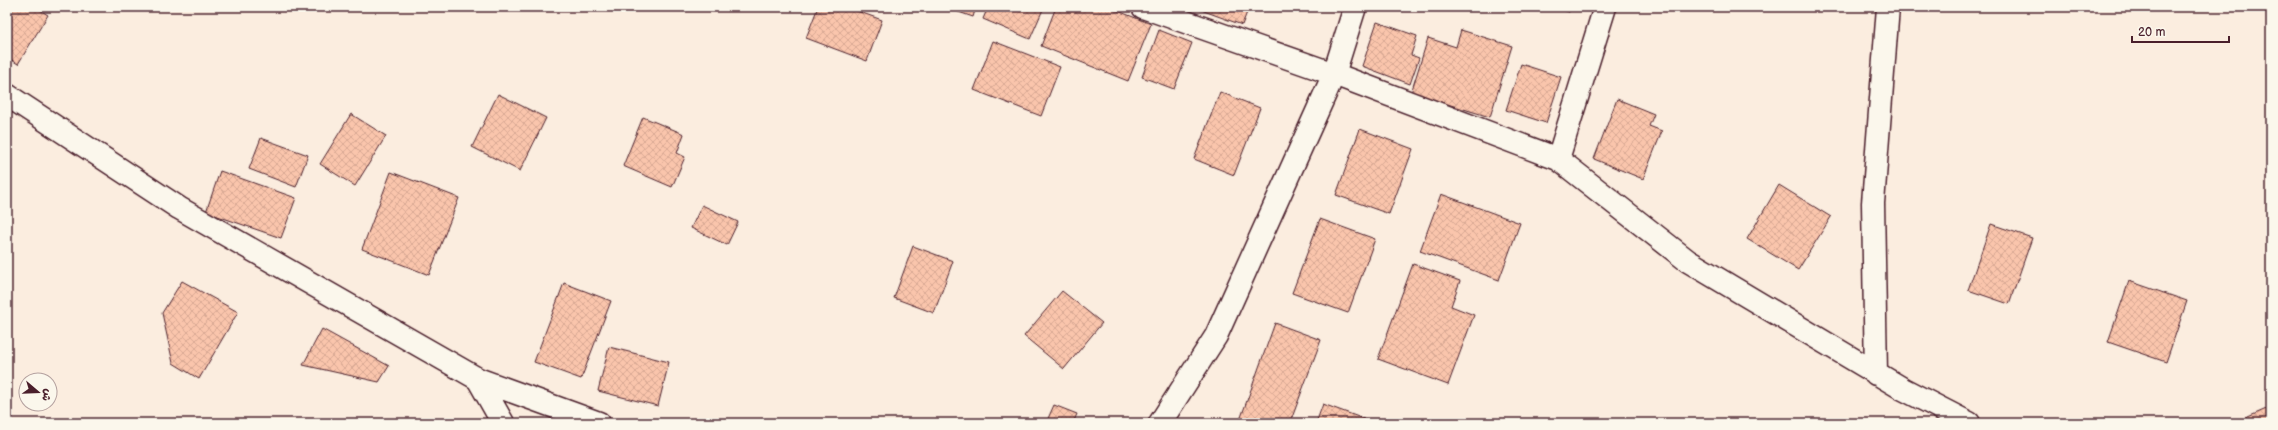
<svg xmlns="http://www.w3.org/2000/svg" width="2278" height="430" font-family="'Balsamiq Sans','Playpen Sans Arabic',sans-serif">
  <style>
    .building { fill: url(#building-cross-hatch); stroke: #4a1f2b }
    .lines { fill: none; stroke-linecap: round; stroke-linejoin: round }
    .minor-casing { stroke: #4a1f2b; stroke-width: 25 }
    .minor { stroke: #fbf7ec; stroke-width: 22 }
  </style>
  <defs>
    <pattern id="building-cross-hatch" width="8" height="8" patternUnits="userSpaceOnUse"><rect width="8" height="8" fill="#fac5ac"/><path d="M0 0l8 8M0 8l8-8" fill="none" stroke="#d8a994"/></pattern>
  </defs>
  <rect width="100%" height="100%" fill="#fbeddf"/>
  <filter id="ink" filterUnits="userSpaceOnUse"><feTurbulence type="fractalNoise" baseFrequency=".025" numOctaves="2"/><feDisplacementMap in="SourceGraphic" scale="8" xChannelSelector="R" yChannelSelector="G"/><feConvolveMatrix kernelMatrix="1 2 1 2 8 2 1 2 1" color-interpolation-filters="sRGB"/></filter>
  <g filter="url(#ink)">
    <!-- building -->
    <path class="building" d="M7 7H35L48 15 18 64 7 57Z
      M818 7H846L882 20 867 61 806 38Z
      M944 7H976L973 17Z
      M988 7H1044L1030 39 983 19Z
      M1056 7H1108L1151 24 1128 81 1041 46Z
      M1193 7H1249L1242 25Z
      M1554 7H1571L1569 12Z
      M1377 22 1417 36 1411 55 1419 58 1410 84 1362 66Z
      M1159 30 1192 43 1174 89 1142 77Z
      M1461 30 1512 46 1490 117 1411 93 1428 38 1456 47Z
      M993 41 1060 67 1041 116 974 90Z
      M1521 64 1561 77 1546 123 1506 110Z
      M1220 92 1260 108 1234 175 1194 159Z
      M498 94 546 118 520 171 472 147Z
      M1617 99 1654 114 1649 126 1662 131 1643 179 1594 159Z
      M351 114 386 136 355 186 320 164Z
      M643 117 684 134 677 153 685 157 672 187 623 166Z
      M1360 129 1413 149 1389 214 1336 195Z
      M261 138 308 155 296 187 249 169Z
      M220 171 296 198 281 238 206 212Z
      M391 172 459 198 429 275 362 249Z
      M1779 185 1831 217 1798 270 1747 239Z
      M1441 194 1520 223 1499 280 1420 251Z
      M702 205 738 222 727 245 691 228Z
      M1320 219 1375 239 1348 313 1292 293Z
      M1991 224 2032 238 2009 304 1968 290Z
      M913 246 953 261 934 313 894 298Z
      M1413 264 1460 281 1451 306 1474 315 1448 385 1378 359Z
      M182 281 238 312 199 379 173 363 162 313Z
      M2129 281 2187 301 2166 362 2108 342Z
      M564 283 611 301 581 379 534 362Z
      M1062 291 1102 323 1064 369 1024 336Z
      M1275 323 1321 340 1290 423H1248L1240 420Z
      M322 329 389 366 379 382 303 365Z
      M609 347 669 362 658 406 598 391Z
      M1323 404 1375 423H1316Z
      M1054 405 1077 414 1073 423H1046Z
      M2271 407V423H2242L2241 420Z"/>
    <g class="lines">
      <!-- minor casing -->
      <g class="minor-casing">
        <path id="minor" d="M1143 7 1334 74 1558 159 1688 261 1903 389 1969 423
          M7 95 179 208 478 379 599 423
          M1558 159 1605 7
          M1876 374 1873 203 1888 7
          M478 379 503 423
          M1160 423 1216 336 1334 74 1355 7"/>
      </g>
      <!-- minor -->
      <use href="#minor" class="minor"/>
    </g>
  </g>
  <!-- margin -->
  <rect width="2278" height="430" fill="none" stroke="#fbf7ec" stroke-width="24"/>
  <rect x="12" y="12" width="2254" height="406" fill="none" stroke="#4a1f2b" stroke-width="1.5" filter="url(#ink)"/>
  <!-- north arrow -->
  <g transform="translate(38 392) rotate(109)"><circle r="19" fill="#fbf7ec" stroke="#b4a19f"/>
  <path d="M0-3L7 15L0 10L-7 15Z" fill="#4a1f2b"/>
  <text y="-6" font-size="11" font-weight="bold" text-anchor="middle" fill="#4a1f2b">ش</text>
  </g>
  <!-- scale -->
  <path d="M2132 36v6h97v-6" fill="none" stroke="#4a1f2b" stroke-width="2"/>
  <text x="2138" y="36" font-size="12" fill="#4a1f2b" stroke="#fbf7ec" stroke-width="3" paint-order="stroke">20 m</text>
</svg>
